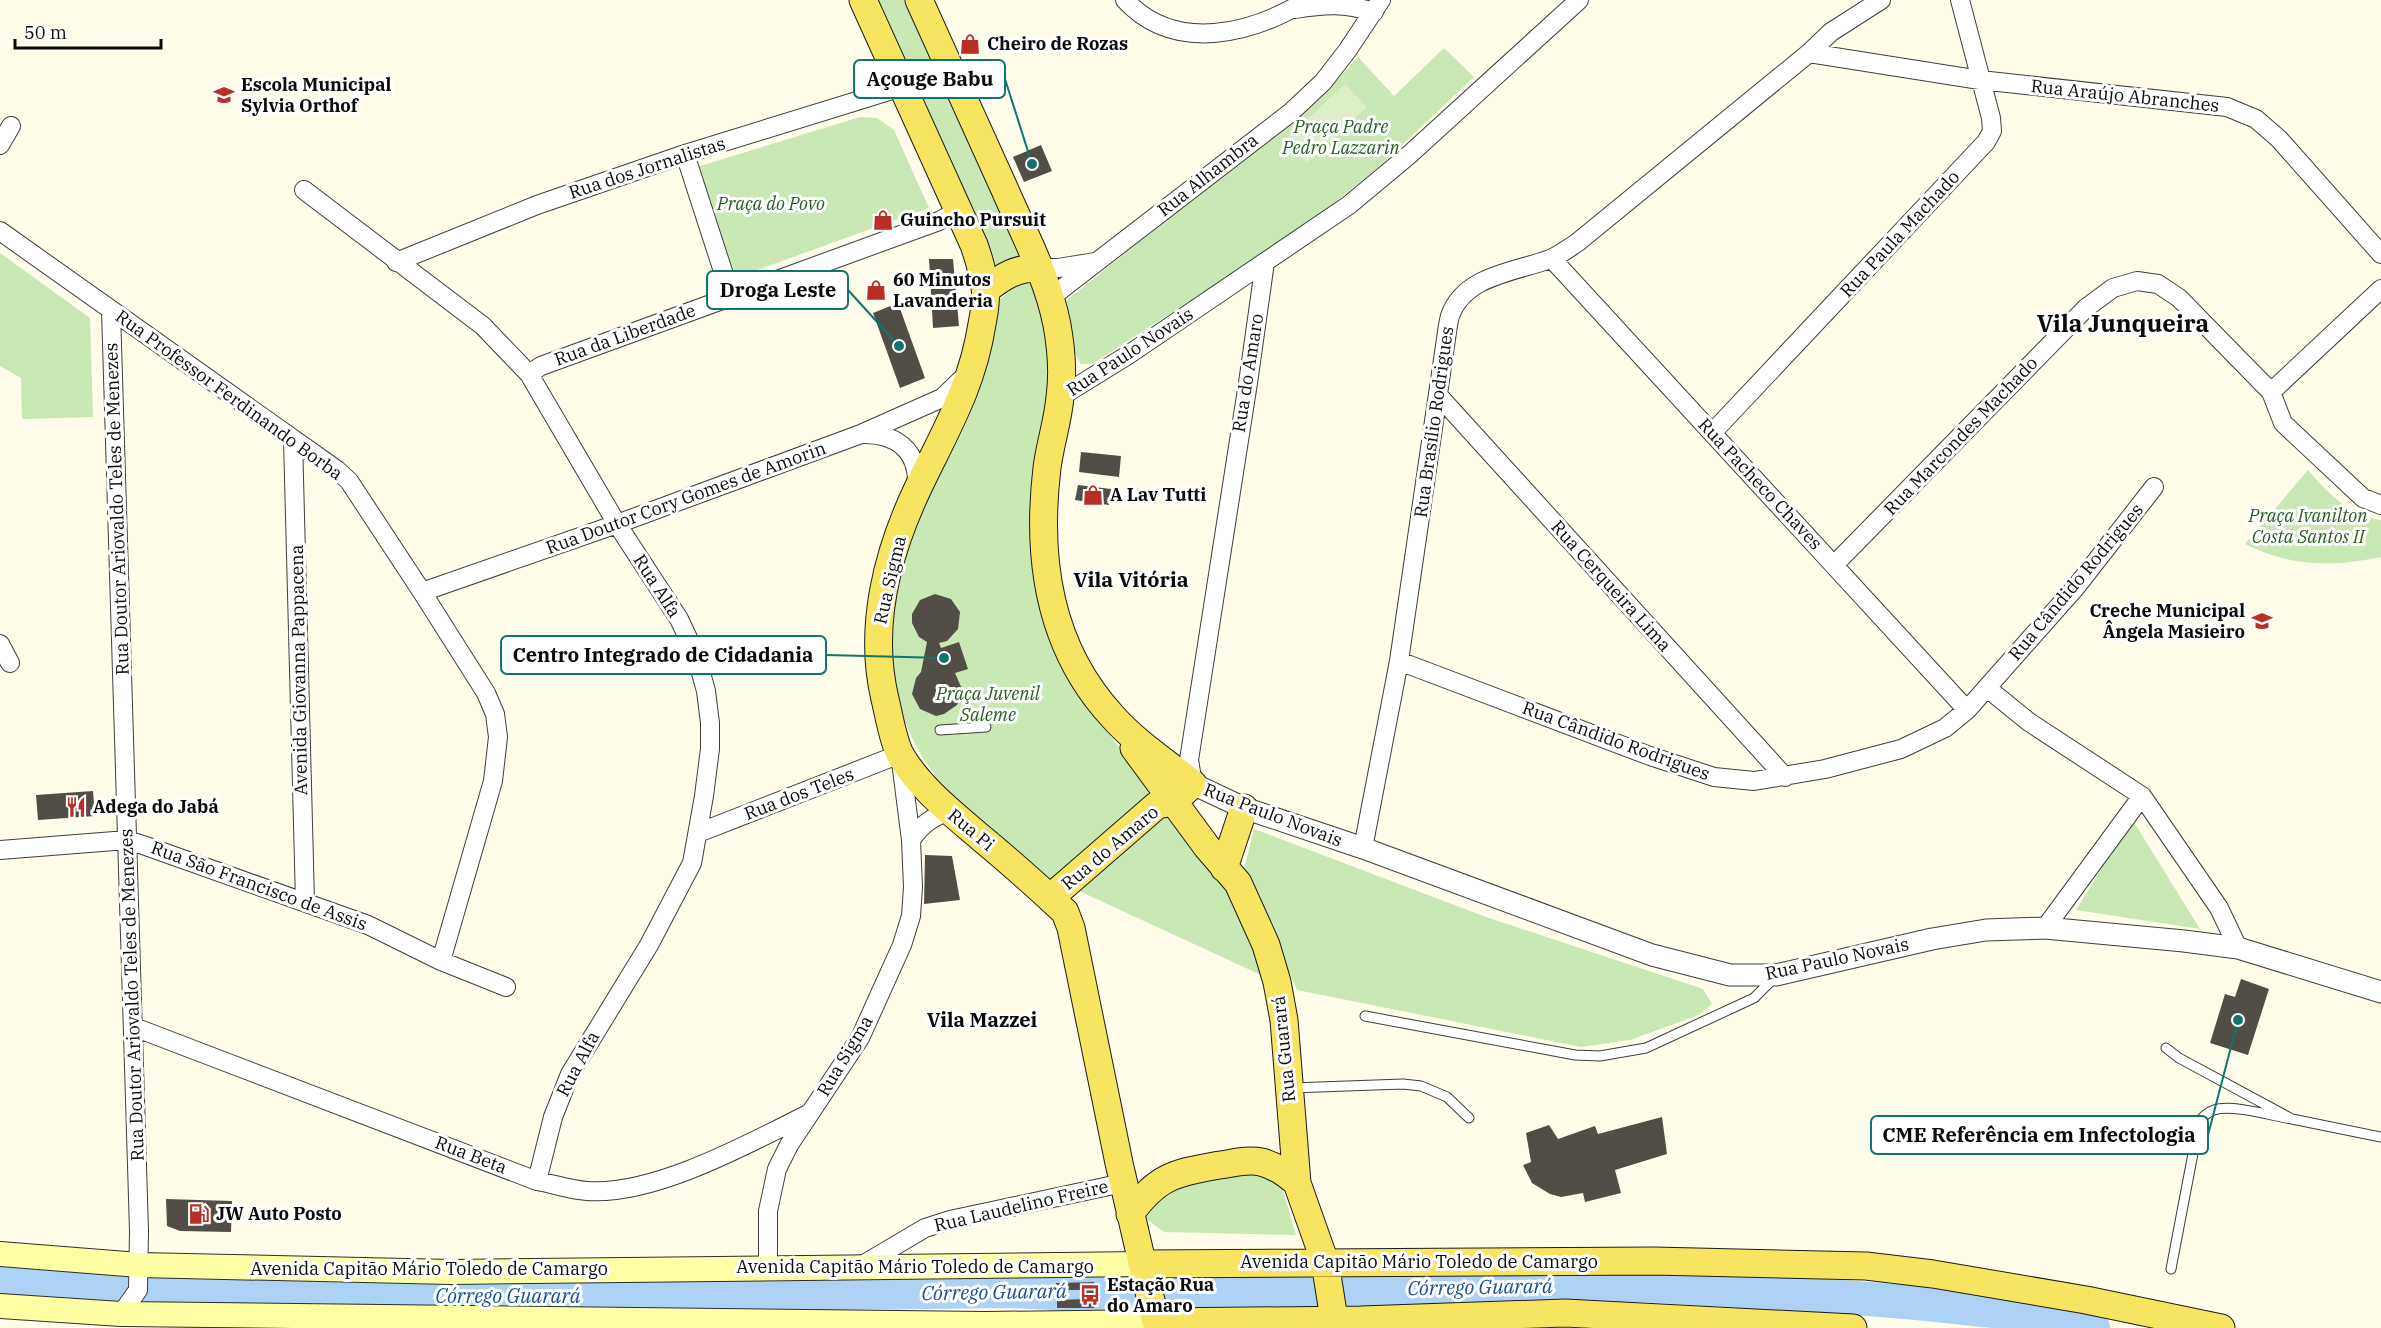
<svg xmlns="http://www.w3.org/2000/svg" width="2381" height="1328" font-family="'IBM Plex Serif',serif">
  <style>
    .green { fill: #c9e8b4 }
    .pitch { fill: #dcefc6 }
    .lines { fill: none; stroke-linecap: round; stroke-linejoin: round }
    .river { stroke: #aed2f5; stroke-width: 34 }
    .building { fill: #534d47 }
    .service-casing { stroke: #3e3e3e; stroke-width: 11 }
    .minor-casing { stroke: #3e3e3e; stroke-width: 20 }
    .tertiary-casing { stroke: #3e3e3e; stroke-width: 23 }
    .secondary-casing { stroke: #2d2d2d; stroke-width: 26 }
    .primary-casing { stroke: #1c1c1c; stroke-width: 29 }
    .service { stroke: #fff; stroke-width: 9 }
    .minor { stroke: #fff; stroke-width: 18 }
    .tertiary { stroke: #fff; stroke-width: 21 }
    .secondary { stroke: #fefea4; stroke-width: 24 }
    .primary { stroke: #f7e460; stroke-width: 27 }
    .labels { text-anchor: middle; stroke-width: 6; stroke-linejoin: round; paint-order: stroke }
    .poi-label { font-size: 18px; font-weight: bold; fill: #0b0b0b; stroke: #fff; text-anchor: start }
    .street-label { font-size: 18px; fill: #0b0b0b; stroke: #fff }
    .park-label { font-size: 18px; font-style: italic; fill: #23611d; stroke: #fff }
    .neighbourhood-label { font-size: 20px; font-weight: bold; fill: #0b0b0b; stroke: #fff }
    .water-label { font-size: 20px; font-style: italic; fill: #16519a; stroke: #fff }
    .quarter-label { font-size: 21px; font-weight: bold; fill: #0b0b0b; stroke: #fff }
    .district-label { font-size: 24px; font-weight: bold; fill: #0b0b0b; stroke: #fff }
    .leader { fill: none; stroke: #0f766e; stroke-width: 2 }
    .callout-dot { fill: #0f766e; stroke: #fff; stroke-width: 2 }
    .callout { fill: #fff; stroke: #0f766e; stroke-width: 2 }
    .callout-label { font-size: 20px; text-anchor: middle; font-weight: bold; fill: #0b0b0b }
  </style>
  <rect width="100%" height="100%" fill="#fffde9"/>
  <!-- green -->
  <path class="green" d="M872 0H909L1023 257 992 270Z
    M1444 48 1474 77 1380 166 1306 226 1092 364H1081L1071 347 1066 301 1331 86 1358 57 1394 96Z
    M860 117 877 118 894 130 929 208 732 279 697 167Z
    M0 253 90 318 93 417 22 419 21 378 0 366Z
    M1026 283 1032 284 1048 328 1047 390 1035 466 1033 566 1037 596 1045 628 1060 663 1077 695 1155 791 1051 882C1028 862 1005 842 982 822 966 808 950 795 937 778 870 693 887 585 930 494 943 466 961 438 972 409 986 373 994 337 1000 299L1018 284Z
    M2308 470C2329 494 2348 515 2381 520V557C2331 567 2291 567 2245 544Z
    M1170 809 1220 878 1251 943 1261 975 1077 890Z
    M2132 819 2200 929 2076 910Z
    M1254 829 1486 917 1703 989 1712 1004 1699 1015 1630 1040 1581 1047 1297 990 1244 869Z
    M1241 1163 1280 1180 1296 1235 1164 1232 1146 1219 1147 1205 1153 1193Z"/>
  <!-- pitch -->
  <path class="pitch" d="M1345 84 1367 107 1307 163 1285 140Z"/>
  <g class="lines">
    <!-- river -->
    <path class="river" d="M0 1281 173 1294 521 1297 1009 1291 1074 1294 1640 1285 1843 1297 1917 1303 2002 1312 2093 1328"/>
  </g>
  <!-- building -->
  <path class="building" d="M1041 145 1052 171 1024 182 1013 157Z
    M929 259H953L959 326 933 328Z
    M898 303 925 378 900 388 873 313Z
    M1081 452 1121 456 1119 477 1079 472Z
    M1078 485 1111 489 1109 505 1075 500Z
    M935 594 951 599 960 612 958 629 947 641 939 643 941 648 959 642 968 669 955 673 962 689 957 705 944 714 936 716 920 709 912 694 916 678 921 672 927 642 919 637 912 623V614L920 600Z
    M93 791 95 816 38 820 36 795Z
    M925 855 952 856 960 900 924 904Z
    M2241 979 2269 989 2248 1055 2210 1043 2225 994 2235 997Z
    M1662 1117 1667 1154 1615 1170 1621 1193 1585 1202 1583 1193 1561 1197 1550 1194 1532 1183 1523 1165 1531 1162 1526 1133 1549 1125 1558 1139 1595 1126 1598 1134Z
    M166 1199 232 1201 231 1232 180 1231 167 1226Z
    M1094 1282V1308H1057V1300L1087 1299 1086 1290H1056V1283Z"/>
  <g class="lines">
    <!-- service casing -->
    <g class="service-casing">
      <path id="service" d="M940 730 986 727
        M1365 1016 1575 1055 1600 1056 1646 1048 1754 998 1774 978
        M2166 1048 2179 1058 2292 1119 2381 1137
        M1291 1088 1403 1084 1421 1086 1447 1097 1469 1118
        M2171 1269 2199 1122C2203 1117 2207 1112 2214 1110 2233 1104 2272 1116 2292 1119"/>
    </g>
    <!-- minor casing -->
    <g class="minor-casing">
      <path id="minor" d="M1125 0C1175 54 1252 34 1307 0
        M1295 9C1326 4 1344 3 1374 12
        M1809 53 1980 80 2227 107 2256 119 2279 139 2381 254
        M0 145 11 126
        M685 154 731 296
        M304 190 483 326 529 374 617 524 679 619 696 655 706 691 710 723V749L704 796 692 863 649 945 570 1074 553 1117 537 1181
        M0 231 337 470 349 481 422 592 486 693 495 714 498 737 493 781 441 961
        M1552 259 1967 710
        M396 262 537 205 685 154 902 87
        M1039 268H1058L1095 262
        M1050 298 1290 113 1323 82 1347 51 1381 0
        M111 311 139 1231 138 1290 121 1314
        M529 374 541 366 939 221 958 211
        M2271 392 2381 289
        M1438 395 1785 777
        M1060 397 1128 355 1349 205 1409 155 1579 0
        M863 433 942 398 966 375
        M1712 433 1986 142 1992 131 1991 118 1960 0
        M293 439 305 901
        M1834 565 2086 308 2113 288 2137 281 2158 284 2179 298 2271 392 2283 423 2363 498 2381 505
        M422 592 617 524 861 434C896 433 919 450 917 487
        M0 644 10 663
        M1399 661 1650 756 1714 777 1754 781 1825 769 1901 749 1945 728 1967 710 2076 587 2154 487
        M1987 688 2029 722 2142 796 2219 908 2238 948
        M1193 784 1189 760 1248 383 1265 262
        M698 833 900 754 911 840 913 887 911 916 902 945 860 1038 789 1145 777 1169 768 1211V1267
        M911 840C922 824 932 817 950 811
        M1363 848 1399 661 1446 339C1447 332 1448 323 1450 316 1464 275 1516 272 1550 259 1560 255 1569 248 1578 242L1809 53 1831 32 1881 0
        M0 850 127 840 143 845 368 925 441 961 506 987
        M2045 928 2142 796
        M134 1027 537 1181C554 1184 570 1190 587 1191 654 1196 750 1143 810 1113
        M859 1267 925 1228 950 1220 1123 1183"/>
    </g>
    <!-- tertiary casing -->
    <g class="tertiary-casing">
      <path id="tertiary" d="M1193 784 1244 808 1363 848 1652 955 1730 975H1776L1932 939 1986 930 2045 928 2184 941 2238 948 2381 992"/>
    </g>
    <!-- secondary casing -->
    <g class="secondary-casing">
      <path id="secondary" d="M0 1254 139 1265 451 1272 1142 1264
        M0 1306 121 1314 986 1324 1156 1322 1157 1328"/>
    </g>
    <!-- primary casing -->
    <g class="primary-casing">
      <path id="primary" d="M863 0 974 245C979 259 983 273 985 288 987 300 984 313 982 324 972 388 945 431 918 488 887 553 868 628 885 699 889 715 893 742 901 756 920 788 952 813 980 837 1009 861 1037 886 1065 912L1071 928 1119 1163 1156 1322 1361 1320 1565 1313 1853 1328
        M919 0C948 63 976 127 1005 190 1024 234 1048 278 1057 325 1061 347 1063 375 1060 397 1058 421 1050 444 1047 468 1036 560 1049 648 1113 717 1135 742 1167 763 1193 784L1173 802 1157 805 1050 898
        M986 290C1003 276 1016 268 1039 268
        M1134 748 1207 847 1238 883 1266 945 1277 982 1284 1020 1297 1183 1325 1262 1334 1319
        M1224 868 1244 808
        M1130 1214C1158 1175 1176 1173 1220 1165 1234 1163 1248 1159 1261 1162 1275 1165 1287 1174 1297 1183
        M1142 1264 1654 1261 1866 1266 1933 1274 2086 1300 2221 1328"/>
    </g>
    <!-- service -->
    <use href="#service" class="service"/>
    <!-- minor -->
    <use href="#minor" class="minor"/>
    <!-- tertiary -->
    <use href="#tertiary" class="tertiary"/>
    <!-- secondary -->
    <use href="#secondary" class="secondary"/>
    <!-- primary -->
    <use href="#primary" class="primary"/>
  </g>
  <!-- icons -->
  <defs>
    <g id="shop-bare" transform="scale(1.62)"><path d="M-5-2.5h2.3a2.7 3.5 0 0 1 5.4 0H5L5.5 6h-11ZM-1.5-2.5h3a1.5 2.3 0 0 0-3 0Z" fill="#b92f25" stroke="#fff" stroke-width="2.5" paint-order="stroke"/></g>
    <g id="school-bare" transform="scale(1.62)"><path d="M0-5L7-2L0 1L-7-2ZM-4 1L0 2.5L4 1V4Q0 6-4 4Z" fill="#b92f25" stroke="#fff" stroke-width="2.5" paint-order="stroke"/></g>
    <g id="restaurant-bare" transform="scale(1.62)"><path d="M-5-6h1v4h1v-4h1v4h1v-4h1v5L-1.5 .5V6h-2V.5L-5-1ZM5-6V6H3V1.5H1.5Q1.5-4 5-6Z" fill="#b92f25" stroke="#fff" stroke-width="2.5" paint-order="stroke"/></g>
    <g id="fuel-bare" transform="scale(1.62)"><path d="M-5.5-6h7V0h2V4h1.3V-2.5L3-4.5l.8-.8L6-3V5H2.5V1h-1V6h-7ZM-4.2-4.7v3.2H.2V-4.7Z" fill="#b92f25" stroke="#fff" stroke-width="2.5" paint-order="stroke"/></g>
    <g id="bus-bare" transform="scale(1.62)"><path d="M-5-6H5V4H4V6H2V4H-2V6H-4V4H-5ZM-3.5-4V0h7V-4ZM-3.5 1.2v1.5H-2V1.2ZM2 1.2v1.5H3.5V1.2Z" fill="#b92f25" stroke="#fff" stroke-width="2.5" paint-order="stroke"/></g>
  </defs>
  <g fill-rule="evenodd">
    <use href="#shop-bare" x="970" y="44"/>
    <use href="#school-bare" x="224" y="95"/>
    <use href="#shop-bare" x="883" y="220"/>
    <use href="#shop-bare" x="876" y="290"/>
    <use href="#shop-bare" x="1093" y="495"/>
    <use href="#school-bare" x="2262" y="621"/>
    <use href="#restaurant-bare" x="76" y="807"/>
    <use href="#fuel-bare" x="199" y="1214"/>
    <use href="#bus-bare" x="1090" y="1295"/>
  </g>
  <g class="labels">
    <!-- poi labels -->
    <g class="poi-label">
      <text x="987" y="50">Cheiro de Rozas</text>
      <text x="241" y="91">Escola Municipal<tspan x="241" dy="21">Sylvia Orthof</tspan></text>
      <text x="900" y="226">Guincho Pursuit</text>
      <text x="893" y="286">60 Minutos<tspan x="893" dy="21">Lavanderia</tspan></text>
      <text x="1110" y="501">A Lav Tutti</text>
      <text x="2245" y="617" text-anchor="end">Creche Municipal<tspan x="2245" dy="21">Ângela Masieiro</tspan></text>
      <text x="93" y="813">Adega do Jabá</text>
      <text x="216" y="1220">JW Auto Posto</text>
      <text x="1107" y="1291">Estação Rua<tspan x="1107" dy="21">do Amaro</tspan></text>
    </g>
    <!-- street labels -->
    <g class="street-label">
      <text transform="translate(2125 96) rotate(6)" y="6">Rua Araújo Abranches</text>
      <text transform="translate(647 168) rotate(-18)" y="6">Rua dos Jornalistas</text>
      <text transform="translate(1208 175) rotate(-38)" y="6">Rua Alhambra</text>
      <text transform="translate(1900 234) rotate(-47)" y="6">Rua Paula Machado</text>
      <text transform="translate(625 335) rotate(-20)" y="6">Rua da Liberdade</text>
      <text transform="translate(1130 352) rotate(-33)" y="6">Rua Paulo Novais</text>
      <text transform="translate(1248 373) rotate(-81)" y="6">Rua do Amaro</text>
      <text transform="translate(229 395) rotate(36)" y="6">Rua Professor Ferdinando Borba</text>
      <text transform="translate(1434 422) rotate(-82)" y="6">Rua Brasílio Rodrigues</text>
      <text transform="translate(1961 436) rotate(-46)" y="6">Rua Marcondes Machado</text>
      <text transform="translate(1760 484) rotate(47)" y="6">Rua Pacheco Chaves</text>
      <text transform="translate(686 498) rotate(-20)" y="6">Rua Doutor Cory Gomes de Amorin</text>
      <text transform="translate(117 509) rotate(-92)" y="6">Rua Doutor Ariovaldo Teles de Menezes</text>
      <text transform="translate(890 580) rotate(-77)" y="6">Rua Sigma</text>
      <text transform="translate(2076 582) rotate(-50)" y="6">Rua Cândido Rodrigues</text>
      <text transform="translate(657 586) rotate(57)" y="6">Rua Alfa</text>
      <text transform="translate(1611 586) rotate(48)" y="6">Rua Cerqueira Lima</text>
      <text transform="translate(299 670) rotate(-91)" y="6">Avenida Giovanna Pappacena</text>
      <text transform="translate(1616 741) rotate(20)" y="6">Rua Cândido Rodrigues</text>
      <text transform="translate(799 794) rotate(-21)" y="6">Rua dos Teles</text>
      <text transform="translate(1273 815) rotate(21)" y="6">Rua Paulo Novais</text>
      <text transform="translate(971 830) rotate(40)" y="6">Rua Pi</text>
      <text transform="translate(1110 848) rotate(-40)" y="6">Rua do Amaro</text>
      <text transform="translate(259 886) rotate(20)" y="6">Rua São Francisco de Assis</text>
      <text transform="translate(1837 959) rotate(-12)" y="6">Rua Paulo Novais</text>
      <text transform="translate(132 995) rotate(-92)" y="6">Rua Doutor Ariovaldo Teles de Menezes</text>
      <text transform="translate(1284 1049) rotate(-96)" y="6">Rua Guarará</text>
      <text transform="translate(845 1056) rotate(-59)" y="6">Rua Sigma</text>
      <text transform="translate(578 1064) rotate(-62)" y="6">Rua Alfa</text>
      <text transform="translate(471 1155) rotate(21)" y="6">Rua Beta</text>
      <text transform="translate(1021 1206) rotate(-13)" y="6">Rua Laudelino Freire</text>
      <text x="1419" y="1268">Avenida Capitão Mário Toledo de Camargo</text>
      <text x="915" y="1273">Avenida Capitão Mário Toledo de Camargo</text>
      <text x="429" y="1275">Avenida Capitão Mário Toledo de Camargo</text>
    </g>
    <!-- park labels -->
    <g class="park-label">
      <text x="1341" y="133">Praça Padre<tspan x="1341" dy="21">Pedro Lazzarin</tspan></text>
      <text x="771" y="210">Praça do Povo</text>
      <text x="2308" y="522">Praça Ivanilton<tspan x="2308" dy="21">Costa Santos II</tspan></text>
      <text x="988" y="700">Praça Juvenil<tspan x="988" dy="21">Saleme</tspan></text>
    </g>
    <!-- neighbourhood labels -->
    <g class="neighbourhood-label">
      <text x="982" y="1027">Vila Mazzei</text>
    </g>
    <!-- water labels -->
    <g class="water-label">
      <text transform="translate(1480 1287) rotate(-1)" y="7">Córrego Guarará</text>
      <text transform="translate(994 1292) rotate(-1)" y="7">Córrego Guarará</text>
      <text x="508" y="1303">Córrego Guarará</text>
    </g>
    <!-- quarter labels -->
    <g class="quarter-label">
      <text x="1131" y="587">Vila Vitória</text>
    </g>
    <!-- district labels -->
    <g class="district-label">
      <text x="2123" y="332">Vila Junqueira</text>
    </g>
  </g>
  <!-- callouts -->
  <path class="leader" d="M1032 164L1005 79M899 346L848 290M944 658L826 655M2238 1020L2208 1135"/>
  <g class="callout-dot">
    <circle cx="1032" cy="164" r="6"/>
    <circle cx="899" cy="346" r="6"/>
    <circle cx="944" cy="658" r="6"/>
    <circle cx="2238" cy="1020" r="6"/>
  </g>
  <g class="callout">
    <rect x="854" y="60" width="151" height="38" rx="6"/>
    <rect x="707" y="271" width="141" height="38" rx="6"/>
    <rect x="501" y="636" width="325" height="38" rx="6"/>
    <rect x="1871" y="1116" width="337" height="38" rx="6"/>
  </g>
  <g class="callout-label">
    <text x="930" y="86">Açouge Babu</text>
    <text x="778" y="297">Droga Leste</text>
    <text x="663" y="662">Centro Integrado de Cidadania</text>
    <text x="2039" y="1142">CME Referência em Infectologia</text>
  </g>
  <!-- scale -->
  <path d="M15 39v9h146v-9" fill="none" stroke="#0b0b0b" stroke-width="3"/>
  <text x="24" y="39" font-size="18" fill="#0b0b0b" stroke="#ffffff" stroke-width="4.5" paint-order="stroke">50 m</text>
</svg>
